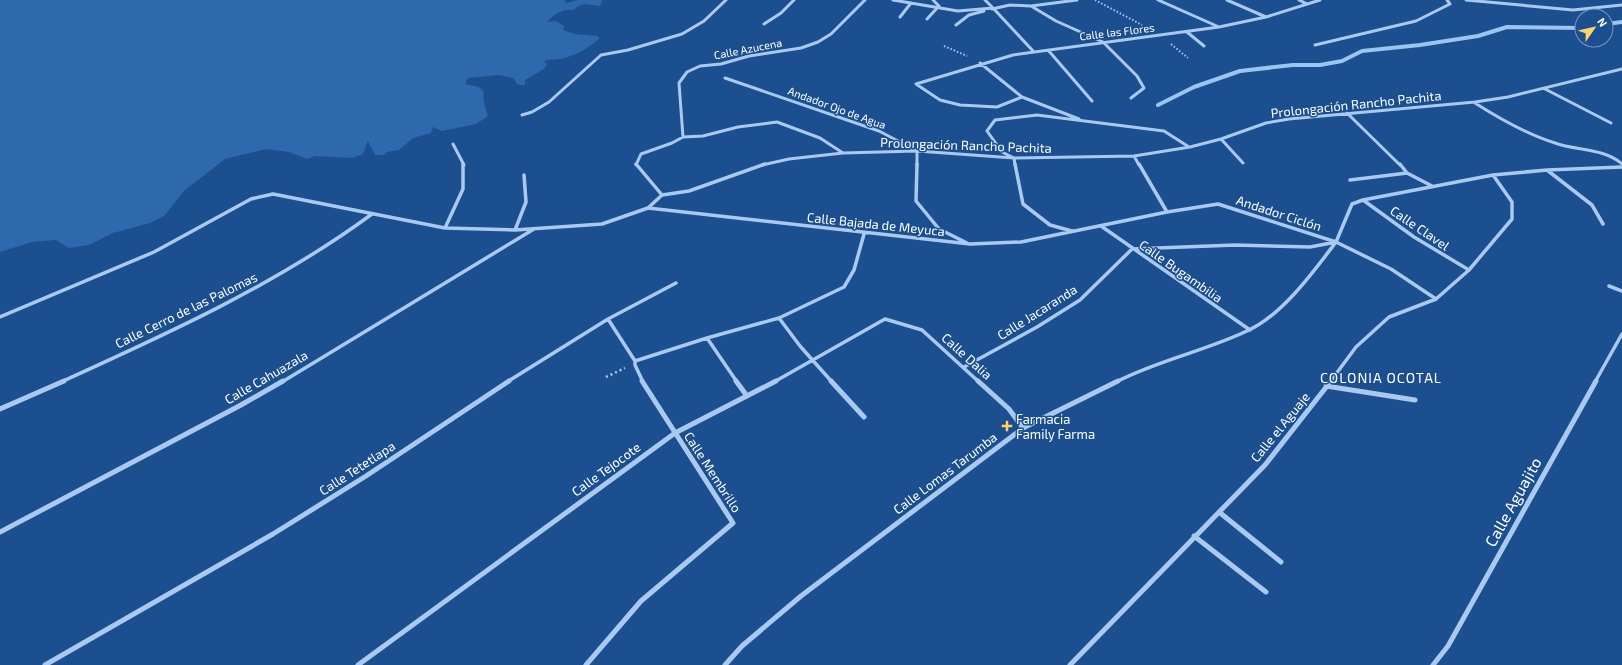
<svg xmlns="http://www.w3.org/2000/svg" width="1622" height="665" font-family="'Exo 2',sans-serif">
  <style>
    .green { fill: #2e69ad }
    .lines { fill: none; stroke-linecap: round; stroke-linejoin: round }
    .stream { stroke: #9cc4f0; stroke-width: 4 }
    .path-far1 { stroke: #a9c9ee; stroke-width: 2; stroke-dasharray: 1.5 2; stroke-linecap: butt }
    .path { stroke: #a9c9ee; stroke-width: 2.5; stroke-dasharray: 2 3; stroke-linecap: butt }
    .street-far2 { stroke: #a9c9ee; stroke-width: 3 }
    .street-far1 { stroke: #a9c9ee; stroke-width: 3.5 }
    .street { stroke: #a9c9ee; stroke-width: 5 }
    .poi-dot { fill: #ffd166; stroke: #1b4f8f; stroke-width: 1.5 }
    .labels { text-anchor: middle; stroke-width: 3; stroke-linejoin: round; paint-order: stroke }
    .far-street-label { font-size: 11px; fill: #fff; stroke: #1b4f8f }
    .street-label { font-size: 13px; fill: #fff; stroke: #1b4f8f }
    .poi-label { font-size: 13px; fill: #fff; stroke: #1b4f8f; text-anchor: start }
    .neighbourhood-label { font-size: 14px; letter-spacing: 1px; fill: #fff; stroke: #1b4f8f }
    .near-street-label { font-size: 16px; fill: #fff; stroke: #1b4f8f }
  </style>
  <rect width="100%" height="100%" fill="#1b4f8f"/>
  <!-- green -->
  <path class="green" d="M0 0H564L567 3 577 0H602L600 6C590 5 581 1 574 10 561 9 555 14 547 22L556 21 564 26 563 30 575 34 597 36 600 38C589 48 575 56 560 59 555 60 550 59 544 61L547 64 544 69 525 80V85H518L513 78 499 75 468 78 465 84 479 87 484 92C482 98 486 110 488 116L476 124 442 131 433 127 431 133 413 138 399 150 387 152 384 155H375L368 141 363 154 352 158 315 156 307 159 289 152 266 149 225 159 185 190 164 216 150 223 113 233 89 245 69 248 56 240 32 242 0 252Z"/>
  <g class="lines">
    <!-- stream -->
    <path class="stream" d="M1606 24 1622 22
      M1158 105 1194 87 1240 71 1293 65H1320L1342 61 1362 51 1420 45 1478 36 1507 27 1582 28"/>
    <!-- path-far1 -->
    <path class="path-far1" d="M1095 0 1142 25
      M1171 44 1188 58
      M944 46 967 56"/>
    <!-- path -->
    <path class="path" d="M606 377 625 368"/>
    <!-- street-far2 -->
    <path class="street-far2" d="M893 0 958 11 993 8 1034 52
      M985 0 993 8
      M1158 0 1219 27
      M1227 0 1266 17
      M1299 0 1307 4
      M1466 0 1573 10 1622 5
      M1031 6 1056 21 1103 42 1137 76 1144 88 1131 98
      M992 9 1010 5 1031 6 1077 0
      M900 17 911 3
      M927 19 939 6 933 0
      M764 24 781 13 794 0
      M956 25 969 15 984 11
      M1187 32 1204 46
      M1315 45 1416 21 1450 4 1447 0
      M1048 50 1092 101
      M980 63 1022 97 1079 119
      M725 78 879 131 917 151V165
      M916 84 1013 55 1219 27 1266 17 1320 0
      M916 84 940 100 960 105 997 107 1022 97
      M1545 89 1611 123
      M1475 103C1500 119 1526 134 1555 143 1577 151 1604 148 1622 164
      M1347 113 1400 165
      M522 115 532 112 549 102 601 55 628 50 682 34 704 21 726 0
      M683 137 679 83 687 72 700 66 721 64 749 56 801 48 818 42 831 34 865 0
      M1221 139 1243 163
      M453 144 464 165
      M1134 156 1139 165
      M636 165 641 154 672 143 683 137 703 136 738 127 777 122 820 138 843 153
      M762 165 789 159 843 153 917 151 1014 158 1134 156 1190 147 1221 139 1266 123 1289 119 1475 102 1508 97 1622 69
      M1015 165 1014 158 1002 152 987 131 995 120 1037 115 1164 131 1189 147"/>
    <!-- street-far1 -->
    <path class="street-far1" d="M636 164 662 195
      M917 164 916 201 939 229 967 243
      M1015 164 1023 204 1050 225 1072 231
      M1139 164 1167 212
      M1400 164 1407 173 1432 186
      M1547 170 1592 205 1603 224
      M1350 180 1407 173
      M1363 200 1414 237 1469 270
      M648 208 970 244 1021 242 1167 212 1218 204 1336 242 1391 269 1436 299
      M1101 226 1250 330
      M445 228 463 189V164
      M515 230 526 202 524 175
      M1132 249 1235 245 1310 247 1336 242 1352 204 1363 200 1493 175 1547 170 1622 167
      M1609 286 1622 291
      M0 317 154 252 251 199 273 194 445 228 515 230 602 224 648 208 662 195 689 191 765 164
      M779 318 800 346 832 382
      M608 319 635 361V365L643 382
      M707 338 737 382
      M635 361 707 338 779 318 844 287 854 270 864 234
      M964 367 1037 327 1080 300 1132 249
      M61 382C169 333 277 284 372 214
      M282 382 534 229
      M507 382 608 319 676 283
      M774 382 885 319 922 330 979 382
      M1116 382C1158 360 1206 351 1249 330 1283 314 1314 271 1336 242
      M1330 382 1356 347 1389 317 1436 299 1469 270 1512 219V202L1493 175
      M1595 382 1622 334"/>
    <!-- street -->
    <path class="street" d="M736 381 747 396
      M831 381 864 417
      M978 381 1009 409 1023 428
      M1326 386 1415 400
      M0 409 64 381
      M1219 512 1281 562
      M0 532 241 405 283 381
      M1194 536 1266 592
      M45 665 273 534 366 476 509 381
      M358 665 675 433 776 381
      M586 665 641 601 733 523 642 381
      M725 665 742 646 801 596 1023 428 1118 381
      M1070 665 1265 465 1331 381
      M1433 665 1448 646 1596 381"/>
  </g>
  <!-- markers -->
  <path class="poi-dot" d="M1005 420h4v4h4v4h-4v4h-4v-4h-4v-4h4z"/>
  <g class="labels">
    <!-- far-street labels -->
    <g class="far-street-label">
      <text transform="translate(1117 32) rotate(-7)" y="4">Calle las Flores</text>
      <text transform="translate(748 49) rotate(-11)" y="4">Calle Azucena</text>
      <text transform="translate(837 108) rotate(20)" y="4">Andador Ojo de Agua</text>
    </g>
    <!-- street labels -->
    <g class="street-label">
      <text transform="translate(1356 104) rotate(-6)" y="5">Prolongación Rancho Pachita</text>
      <text transform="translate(966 145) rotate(2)" y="5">Prolongación Rancho Pachita</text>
      <text transform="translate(1279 213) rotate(18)" y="5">Andador Ciclón</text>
      <text transform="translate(876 224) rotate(6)" y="5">Calle Bajada de Meyuca</text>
      <text transform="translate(1420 228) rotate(34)" y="5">Calle Clavel</text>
      <text transform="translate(1181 271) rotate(35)" y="5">Calle Bugambilia</text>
      <text transform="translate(186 310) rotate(-26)" y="5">Calle Cerro de las Palomas</text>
      <text transform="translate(1037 312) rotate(-32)" y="5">Calle Jacaranda</text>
      <text transform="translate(967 356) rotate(42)" y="5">Calle Dalia</text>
      <text transform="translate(266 377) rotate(-30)" y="5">Calle Cahuazala</text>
      <text transform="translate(1280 427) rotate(-51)" y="5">Calle el Aguaje</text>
      <text transform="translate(357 468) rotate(-33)" y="5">Calle Tetetlapa</text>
      <text transform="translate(606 469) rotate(-36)" y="5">Calle Tejocote</text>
      <text transform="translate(713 472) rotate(57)" y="5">Calle Membrillo</text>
      <text transform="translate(945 473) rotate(-37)" y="5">Calle Lomas Tarumba</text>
    </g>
    <!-- poi labels -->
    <g class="poi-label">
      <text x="1016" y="424">Farmacia<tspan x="1016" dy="15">Family Farma</tspan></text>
    </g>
    <!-- neighbourhood labels -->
    <g class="neighbourhood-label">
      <text x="1381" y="383">COLONIA OCOTAL</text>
    </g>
    <!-- near-street labels -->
    <g class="near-street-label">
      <text transform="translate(1513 502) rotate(-61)" y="6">Calle Aguajito</text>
    </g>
  </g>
  <!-- north arrow -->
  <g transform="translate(1594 28) rotate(56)"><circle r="19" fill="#1b4f8f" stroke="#7695bc"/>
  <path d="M0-3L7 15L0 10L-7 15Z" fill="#ffd166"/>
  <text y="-6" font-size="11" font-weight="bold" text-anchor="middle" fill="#ffffff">N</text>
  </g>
</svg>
